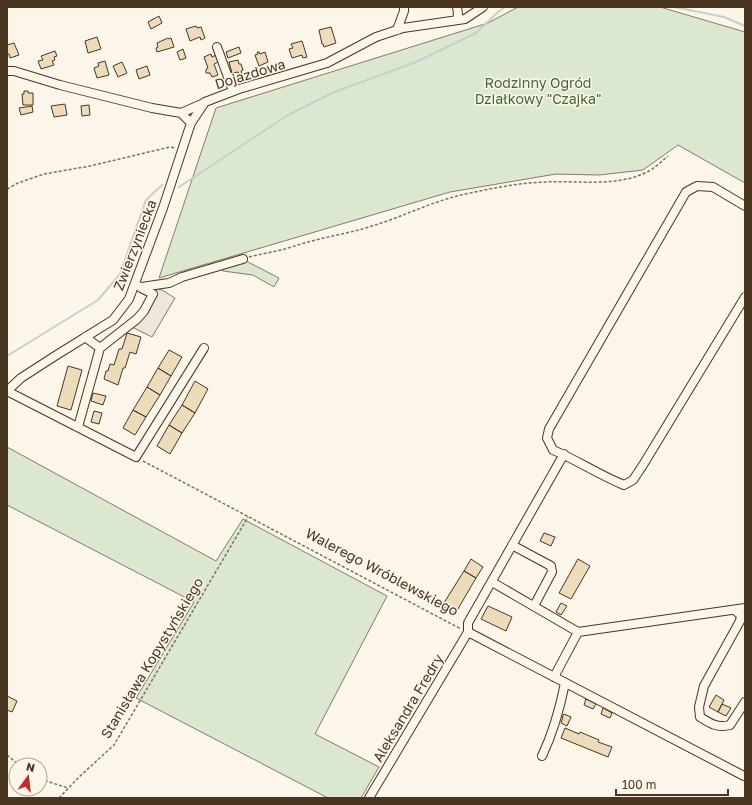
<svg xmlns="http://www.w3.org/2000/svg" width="752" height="805" font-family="'Golos Text',sans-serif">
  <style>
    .green { fill: #dce7d0; stroke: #887966 }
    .parking { fill: #ede7d9; stroke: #887966 }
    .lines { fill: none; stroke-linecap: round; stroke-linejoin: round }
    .stream { stroke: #c9cecd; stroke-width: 2 }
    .building { fill: #ecdcbc; stroke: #4a3520 }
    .minor-casing { stroke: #4a3520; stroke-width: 10 }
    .path { stroke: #7f6f5c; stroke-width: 1.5; stroke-dasharray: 3 2; stroke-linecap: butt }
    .minor { stroke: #fbf6e9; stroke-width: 8 }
    .labels { text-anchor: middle; stroke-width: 3; stroke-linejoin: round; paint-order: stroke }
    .street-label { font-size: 14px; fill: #4a3520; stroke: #fbf6e9 }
    .park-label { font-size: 14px; fill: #436837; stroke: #fbf6e9 }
  </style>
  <rect width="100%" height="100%" fill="#fbf6e9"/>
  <!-- green -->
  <path class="green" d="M518 7H660L745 32V183L678 145 643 170 599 175 556 174 450 192 159 278 216 108 488 23Z
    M246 261 279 278 274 287 253 275 223 271 221 268Z
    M7 447 216 561 243 519 387 596 315 734 379 767 361 798H328L136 698 194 602 7 505Z"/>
  <!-- parking -->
  <path class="parking" d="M154 289 162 290 175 298 152 337 130 326 148 297Z"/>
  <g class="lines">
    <!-- stream -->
    <path class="stream" d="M674 7 724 17 745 26
      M179 187 288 115 332 93 416 62 476 33 498 12 505 7
      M7 356 98 300 120 274 146 200 162 185"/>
  </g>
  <!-- building -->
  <path class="building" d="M159 16 162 23 151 29 148 22Z
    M196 26 197 28 201 27 205 38 201 40 200 37 190 41 186 29Z
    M331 27 336 43 324 47 323 44H322L319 30Z
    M97 37 101 49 88 53 85 41Z
    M168 38 169 39 171 38 174 47 157 52 156 48 158 47 157 43Z
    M302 41 307 57 303 58 302 55 292 58 289 49 293 48 291 44Z
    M14 43 19 55 10 58 9 54H7V45Z
    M239 47 241 53 228 58 226 52Z
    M183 49 186 58 180 60 177 52Z
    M55 51 57 56 54 57 55 60 52 61 54 65 41 69 38 61 43 60 41 56Z
    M257 52H259L260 54 265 52 268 62 259 66 255 55 258 54Z
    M211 54 212 57 216 55 218 62 214 64 218 75 212 77 210 73H206V70L207 68H208L204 57Z
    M238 60 239 64H241L243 70 241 71 242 73 239 74 238 72 232 73 229 62Z
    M105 61 109 75 97 78 94 68 99 66 98 63Z
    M122 62 127 73 118 77 113 66Z
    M147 66 150 75 139 79 136 70Z
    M24 91H28V93H33V105H23L22 94H24Z
    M65 104 67 115 54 117 51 106Z
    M89 105 90 115 82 116 81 106Z
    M32 106 33 112 21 115 19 108Z
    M127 333 141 337 136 354 130 352 125 368H123L118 385 104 379 106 371H108L110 364 114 365 119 349H122Z
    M169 350 182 357 171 376 158 368Z
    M68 366 82 370 71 410 57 406Z
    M158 368 171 376 160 395 147 387Z
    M195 381 208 389 195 413 182 405Z
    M147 387 160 395 146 417 133 410Z
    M93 393 106 396 103 405 91 401Z
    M182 405 195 413 182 433 169 425Z
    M133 410 146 417 135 435 123 428Z
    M94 411 102 413 99 424 91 422Z
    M169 425 182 433 170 454 157 446Z
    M544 533 555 537 551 546 540 541Z
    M471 559 483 567 476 578 464 571Z
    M578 559 590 566 571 599 559 593Z
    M464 571 476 578 455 614 442 606Z
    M561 603 567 606 561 615 556 612Z
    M488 606 512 617 506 631 481 619Z
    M716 695 724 700 718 712 709 707Z
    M7 696 17 701 12 712 7 710Z
    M586 699 596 704 593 709 584 705Z
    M722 704 731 708 726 716 718 712Z
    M603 708 612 713 610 718 601 714Z
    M564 714 571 717 567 726 561 723 563 717H562Z
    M565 728 579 734 580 732 599 740 598 742 612 747 608 757 561 738Z"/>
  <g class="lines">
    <!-- minor casing -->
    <g class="minor-casing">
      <path id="minor" d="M457 7 458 14 457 20
        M397 30 404 11V7
        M217 47 233 91
        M7 71H14L60 85 152 108 181 113 191 123 205 102 239 89 327 63 376 37 403 28 465 19 483 7
        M181 113 204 103
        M745 206 713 187 697 186 686 192 549 429 547 438 553 450C577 460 599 475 624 485L633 480 643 465 745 297
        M135 285 142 287 155 285 169 283 182 277 243 259
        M100 348 137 319 144 311 153 294 141 288
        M7 391 21 378 55 356 113 320 129 299 163 208 191 123
        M7 391 136 457 204 348
        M78 427 100 348 85 337
        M512 545 551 566 552 572 534 606
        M492 582 578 632
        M734 610 741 615 740 621 704 686 699 707 700 717C711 724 717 728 730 725L745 702
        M468 632 744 776
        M554 677 578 632 745 608
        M542 756C553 733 560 708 565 683
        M369 798 468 632V623L564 454"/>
    </g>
    <!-- path -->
    <path class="path" d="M7 189 18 183 44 174 90 166 170 147 175 148
      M249 257C261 254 273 252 285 249 292 247 300 244 308 242 329 236 351 233 372 226 402 217 431 202 461 195 489 189 516 183 545 182 579 180 617 188 649 171 656 167 662 161 668 156
      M143 461 461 629
      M7 755 19 765
      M40 779 68 788
      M59 798 79 777 114 745 248 517"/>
    <!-- minor -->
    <use href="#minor" class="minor"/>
  </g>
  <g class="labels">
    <!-- street labels -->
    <g class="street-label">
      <text transform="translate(250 74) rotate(-17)" y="5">Dojazdowa</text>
      <text transform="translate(135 245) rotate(-69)" y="5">Zwierzyniecka</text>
      <text transform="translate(382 572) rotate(28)" y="5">Walerego Wróblewskiego</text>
      <text transform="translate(152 658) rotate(-59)" y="5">Stanisława Kopystyńskiego</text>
      <text transform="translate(408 708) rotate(-59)" y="5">Aleksandra Fredry</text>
    </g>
    <!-- park labels -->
    <g class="park-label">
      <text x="538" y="88">Rodzinny Ogród<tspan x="538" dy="16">Działkowy "Czajka"</tspan></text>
    </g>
  </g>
  <!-- border -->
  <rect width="752" height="805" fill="none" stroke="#4a3520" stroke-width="16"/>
  <!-- north arrow -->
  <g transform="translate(28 777) rotate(15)"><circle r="19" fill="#fbf6e9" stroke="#b4a999"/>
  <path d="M0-3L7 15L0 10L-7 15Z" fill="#c62828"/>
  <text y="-6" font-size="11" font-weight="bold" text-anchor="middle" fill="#4a3520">N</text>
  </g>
  <!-- scale -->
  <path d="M616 789v6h112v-6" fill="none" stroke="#4a3520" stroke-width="2"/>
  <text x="622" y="789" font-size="12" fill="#4a3520" stroke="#fbf6e9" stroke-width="3" paint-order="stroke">100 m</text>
</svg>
